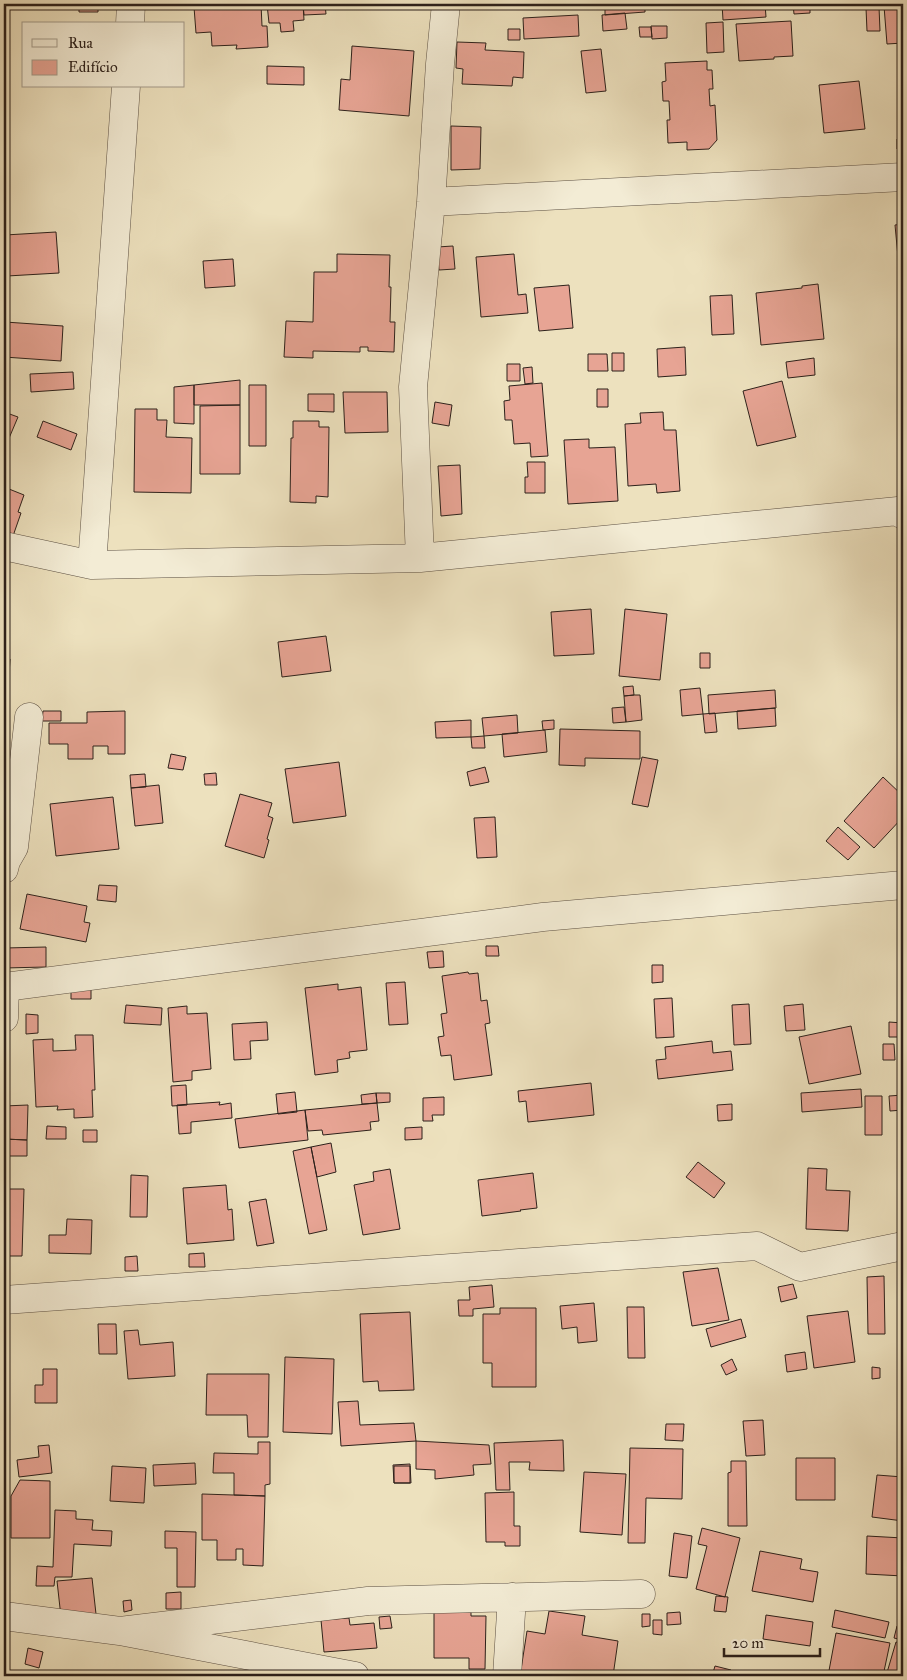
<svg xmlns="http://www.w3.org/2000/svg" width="907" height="1680" font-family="'IM FELL Great Primer',serif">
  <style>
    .building { fill: #e7a494; stroke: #2d211b }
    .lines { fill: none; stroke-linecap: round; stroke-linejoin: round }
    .minor-casing { stroke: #5d5144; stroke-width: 29 }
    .minor { stroke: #f3ecd5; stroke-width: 28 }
  </style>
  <rect width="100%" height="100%" fill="#ede1be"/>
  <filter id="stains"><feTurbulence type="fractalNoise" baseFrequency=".004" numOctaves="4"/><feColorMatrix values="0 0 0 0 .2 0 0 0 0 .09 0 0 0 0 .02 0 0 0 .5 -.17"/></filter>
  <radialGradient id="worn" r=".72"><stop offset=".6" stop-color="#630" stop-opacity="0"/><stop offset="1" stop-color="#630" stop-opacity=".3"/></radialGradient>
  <!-- building -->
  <path class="building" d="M79 4H98V12H79Z
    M200 4H261L262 26H267L268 47 236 49 237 45 212 46 211 32 196 33 194 7H201Z
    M267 4H303L304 20 293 21 294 31 281 32 280 23H269Z
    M303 4H325L326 14 304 15Z
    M605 4H645V12L605 15Z
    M722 4H765L766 17 723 20Z
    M793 4H810V13L794 14Z
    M903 4V43L887 44 884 6Z
    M879 7 880 31H867L866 8Z
    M625 13 627 29 603 31 602 15Z
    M578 15 579 36 524 39 523 18Z
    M791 21 793 56 774 57V59L739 61 736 24Z
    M723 22 724 52 707 53 706 23Z
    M651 26H667V38L652 39Z
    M639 27H651L652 37H640Z
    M508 29H520V40H508Z
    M457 42 486 43 485 50 524 52 523 78 513 77 512 86 462 84 463 69 456 68Z
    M352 46 414 51 409 116 339 110 341 79 350 80Z
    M601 49 606 91 586 93 581 51Z
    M707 61V70H712L713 89H709L710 106 715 105 717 140 709 149 687 150V142L668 143 667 120H670L669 101H663L662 82 666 81 665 63Z
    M267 66 304 67V85L267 84Z
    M859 81 865 129 824 133 819 85Z
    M4 106H7L8 142H4Z
    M451 126 481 127 480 169 451 170Z
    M897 139H903V149H897Z
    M903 224V310L895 225Z
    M56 232 59 273 7 276 5 235Z
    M453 246 455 269 439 270 437 247Z
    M337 254 390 255 389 287H391L390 322H395L394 352 368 351V347H360V352L313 351V358L284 357 286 321 313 322 314 272H337Z
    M514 254 518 295 526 294 528 313 481 317 476 257Z
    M233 259 235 286 205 288 203 261Z
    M818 284 824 339 761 345 756 293 802 288V286Z
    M569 285 573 328 539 331 534 288Z
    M732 295 734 334 712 335 710 296Z
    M5 322 63 326 61 361 4 357Z
    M685 347 686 375 658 377 657 349Z
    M612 353H624V371H612Z
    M588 354H607L608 371H588Z
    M814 358 815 375 788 378 786 362Z
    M507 364H520V381H507Z
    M532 367 533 383 525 384 523 368Z
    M73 372 74 389 31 392 30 374Z
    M240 380V405H194V385Z
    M782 381 796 437 757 446 743 391Z
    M542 383 548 456 531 457 530 443 514 444 512 420H505L504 401 510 400 509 386Z
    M194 385V424L174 423V387Z
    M249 385H266V446H249Z
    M597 389H608V407H597Z
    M343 392H387L388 432 345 433Z
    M308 394H334V412L308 411Z
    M435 402 452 405 449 426 432 423Z
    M240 405V474H200V406Z
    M135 409H157V420H167L166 437 192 438 191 493 134 492Z
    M4 412 18 417 4 450Z
    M663 412 664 430H676L680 491 657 493 656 484 628 486 625 424 641 423 640 413Z
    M43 421 77 434 71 450 37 437Z
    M293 421H319V427H329L328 497 316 496V503L290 502 291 438H293Z
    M589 439V448L615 447 618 501 568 504 564 440Z
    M527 462H545V493H525V477H528Z
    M460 465 462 514 441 516 438 466Z
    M4 487 24 495 18 512 21 513 13 536 4 533Z
    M4 602H8L4 624Z
    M591 609 594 654 554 656 551 612Z
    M625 609 667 614 660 680 619 676Z
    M326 636 331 671 282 677 278 642Z
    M700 653H710V668H700Z
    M4 658 10 659 8 692H4Z
    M633 686 634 695 624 696 623 687Z
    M700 688 703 714 682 716 680 690Z
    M775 690 776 708 709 714 708 695Z
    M634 695H640L642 720 626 722 624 696Z
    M624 707 626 722 613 723 612 708Z
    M775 708 776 726 738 729 737 711Z
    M43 711H61V721H42Z
    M125 711V754H108V746H93V759H68V744H49V723H87V712Z
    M715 713 717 732 705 733 703 714Z
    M517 715 518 733 484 736 482 718Z
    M471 720V737L436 738 435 722Z
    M554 720V729L543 730 542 721Z
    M560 729 640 731V759L585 758V766L559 765Z
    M545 730 547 752 504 757 502 734Z
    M484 736 485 748H472L471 737Z
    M171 754 186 757 183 770 168 768Z
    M642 757 658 760 648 807 632 804Z
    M339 762 346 816 293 823 285 769Z
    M485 767 489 782 470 786 467 772Z
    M216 773 217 785H205L204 774Z
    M145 774 146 787 131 788 130 775Z
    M883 777 903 796V817L874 848 844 821Z
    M159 785 163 823 135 826 131 788Z
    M240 794 272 803 268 816 273 818 267 839 269 840 264 858 225 846Z
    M113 797 119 849 56 856 50 804Z
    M495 817 497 857 477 858 474 818Z
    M838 827 860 847 848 860 826 841Z
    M99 885 117 886 116 902 97 900Z
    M27 894 87 906 84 922 90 923 86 942 20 929Z
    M486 946H498L499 956H486Z
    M46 947V967L4 968 5 948Z
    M443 951 444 967 429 968 427 952Z
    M652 965H663V982L652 983Z
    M468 972 469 974 478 973 481 1001 487 1000 490 1023 485 1024 492 1075 454 1080 451 1055 441 1056 438 1037 444 1036 441 1014 447 1013 442 976Z
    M71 982H91V999H71Z
    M405 982 408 1024 389 1025 386 983Z
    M338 984V990L361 987 367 1050 349 1052 350 1058 337 1060 338 1072 315 1075 305 988Z
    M672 998 674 1037 656 1038 654 999Z
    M749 1004 751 1044 734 1045 732 1005Z
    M803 1004 805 1030 786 1031 784 1006Z
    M126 1005 162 1008 161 1025 124 1023Z
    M187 1006V1014L207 1013 211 1069 192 1071V1080L173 1082 168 1008Z
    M26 1014 38 1015V1033L26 1034Z
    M267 1022 268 1040 250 1041 251 1059 234 1060 232 1024Z
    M889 1022 903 1023V1037H889Z
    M851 1026 861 1074 809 1084 799 1037Z
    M75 1035H93L95 1090H92L93 1117 74 1118V1109L57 1110 58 1106 36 1107 33 1040 53 1039V1051L76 1050Z
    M712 1041 713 1053 731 1051 733 1070 658 1079 656 1060 666 1059 665 1047Z
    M883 1044H894L895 1060H883Z
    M591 1083 594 1115 528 1122 526 1101 519 1102 518 1091Z
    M186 1085 187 1105 172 1106 171 1086Z
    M861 1089 862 1107 802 1112 801 1093Z
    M295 1092 297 1112 278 1114 276 1094Z
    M376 1093 377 1103 362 1104 361 1095Z
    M376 1093H390V1102L377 1103Z
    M903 1095V1110L890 1111 889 1096Z
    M865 1096H882V1135H865Z
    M444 1097V1115H432L433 1121H423V1098Z
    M220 1102 219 1105 231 1103 232 1118 191 1122V1133L179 1134 177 1105Z
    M377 1103 379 1121 370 1122 371 1130 323 1135 322 1130 308 1131 305 1110Z
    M732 1104V1120L718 1121 717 1105Z
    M28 1105 27 1140 4 1139V1106Z
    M305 1110 308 1140 239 1148 235 1119Z
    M47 1126 66 1127V1139H46Z
    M422 1127V1139L405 1140V1128Z
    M83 1130H97V1142H83Z
    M4 1139 27 1140V1156H4Z
    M331 1143 336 1172 317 1177 311 1147Z
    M311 1147 327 1230 309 1234 293 1151Z
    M698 1162 725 1183 714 1198 686 1177Z
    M808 1168 827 1169 826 1190 850 1191 848 1231 806 1229Z
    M390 1169 400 1229 363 1235 354 1185 374 1181 373 1172Z
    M533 1173 537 1208 520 1210 521 1211 482 1216 478 1180Z
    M131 1175 148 1176 147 1217H130Z
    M226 1185 228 1210 232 1209 234 1240 187 1244 183 1188Z
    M4 1189H24L22 1256H4Z
    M266 1199 274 1243 257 1246 249 1202Z
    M67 1219 92 1220 91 1254 49 1253V1235H66Z
    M204 1253 205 1267H189V1254Z
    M137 1256 138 1271H125V1257Z
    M718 1268 729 1320 692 1326 683 1272Z
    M884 1276 885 1334H868L867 1277Z
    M793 1284 797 1298 781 1302 778 1287Z
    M492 1285 494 1307 473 1309V1316H459L458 1300H470L469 1287Z
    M594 1303 597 1341 578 1343 577 1327 562 1329 560 1306Z
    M627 1307H644L645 1358H628Z
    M500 1308H536V1387H492V1363H483V1314H500Z
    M848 1311 855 1362 814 1368 807 1316Z
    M410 1312 414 1390 379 1391 378 1381 363 1382 360 1314Z
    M741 1319 746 1337 711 1347 706 1329Z
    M98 1324H116L117 1354H99Z
    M138 1330 140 1345 173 1342 175 1376 128 1379 124 1331Z
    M805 1352 807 1369 787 1372 785 1355Z
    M285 1357 334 1359 332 1434 283 1432Z
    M732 1359 737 1370 726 1375 721 1365Z
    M872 1367 880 1368V1378L872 1379Z
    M43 1369H57V1403H35V1385H43Z
    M207 1374H269L268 1437H248L247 1415H206Z
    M358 1401 360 1425 414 1423 416 1441 341 1446 338 1402Z
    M763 1420 765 1455 746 1456 743 1421Z
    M666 1424H684L683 1441 665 1440Z
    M563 1440 564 1471 529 1470 530 1462H509L510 1490H496L494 1443Z
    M416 1441 489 1445 491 1464 473 1465 474 1475 435 1479V1470L416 1469Z
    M258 1442H270V1484L265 1485V1496L234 1495V1473H213L214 1453 258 1454Z
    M49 1445 52 1473 19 1477 17 1460 39 1457 38 1446Z
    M630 1448 683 1449 682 1499 646 1498 645 1543H628Z
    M796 1458H835V1500H796Z
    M731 1461H746L747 1526H728V1473L731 1472Z
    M195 1463 196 1484 154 1486 153 1465Z
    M410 1464 411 1483H394L393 1465Z
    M112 1466 146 1468 144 1503 110 1501Z
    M394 1466H410V1483H394Z
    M584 1472 626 1474 622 1535 580 1532Z
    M877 1475 903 1477V1521L872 1517Z
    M20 1480 50 1481V1538H11V1496Z
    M514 1492V1526H520V1546H505V1542H486L485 1493Z
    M202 1494 265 1496 263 1566 243 1565V1549H236V1560H217V1540H202Z
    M55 1510 76 1511V1519L93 1520 92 1530 112 1531 111 1546 74 1544 72 1577H55L54 1586H36L37 1566 53 1567Z
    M702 1528 740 1538 725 1597 696 1589 707 1546 698 1544Z
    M165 1531 196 1532 195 1587H177V1548H165Z
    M674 1533 692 1536 687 1578 669 1576Z
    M867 1536 903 1538V1576L866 1574Z
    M760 1551 802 1559 800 1569 818 1572 813 1602 752 1591Z
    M92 1578 96 1614 61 1617 57 1581Z
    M181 1592V1609H166V1593Z
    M716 1596 728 1597 726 1612 714 1611Z
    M131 1600 132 1610 124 1612 123 1601Z
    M835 1610 889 1622 885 1638 832 1627Z
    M434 1611 471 1612V1616H486L485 1669H469V1658H434Z
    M549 1611 585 1616 582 1635 618 1641 613 1676H520L527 1631 545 1634Z
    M680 1612 681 1624 667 1625V1613Z
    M642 1614H650V1626L642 1627Z
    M766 1615 813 1622 810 1646 763 1639Z
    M390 1616 392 1628 380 1629 379 1617Z
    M349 1618 350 1625 374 1623 377 1648 324 1652 321 1620Z
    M653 1620H662V1635L653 1634Z
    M897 1626 903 1627V1640L894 1638Z
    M836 1633 890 1643 883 1676H828Z
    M896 1642 903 1644V1676H886Z
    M28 1648 43 1652 39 1668 25 1664Z
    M715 1666 731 1670 730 1676H712Z"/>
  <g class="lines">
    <!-- minor casing -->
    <g class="minor-casing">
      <path id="minor" d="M130 24 131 4
        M431 202 903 177
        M4 546 92 565 420 558 898 511 903 515
        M420 558 413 387 431 202 440 64 446 4
        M92 565 126 86
        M4 869 6 861 14 847 29 717
        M4 985 5 987 4 1018
        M5 987 543 917 903 885
        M4 1300 757 1246 800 1267 903 1246
        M4 1616 120 1631 355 1676
        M120 1631 368 1601 641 1594
        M507 1676 512 1597"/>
    </g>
    <!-- minor -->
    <use href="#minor" class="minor"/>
  </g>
  <!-- margin -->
  <rect width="907" height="1680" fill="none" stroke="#ede1be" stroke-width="20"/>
  <rect x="5" y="5" width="897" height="1670" fill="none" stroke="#2d211b" stroke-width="2.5"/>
  <rect x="10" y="10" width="887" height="1660" fill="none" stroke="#2d211b"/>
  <!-- legend -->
  <rect x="22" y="22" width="162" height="65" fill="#f3ecd5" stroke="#a49b8b"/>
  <rect x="32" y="39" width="25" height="8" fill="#f3ecd5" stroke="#a49b8b"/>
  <text x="68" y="48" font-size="15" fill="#2d211b">Rua</text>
  <rect x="32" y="60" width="25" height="15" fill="#e7a494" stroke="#a49b8b"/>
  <text x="68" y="72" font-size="15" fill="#2d211b">Edifício</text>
  <!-- scale -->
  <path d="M724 1648v8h96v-8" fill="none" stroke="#2d211b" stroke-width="2.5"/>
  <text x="732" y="1648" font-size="15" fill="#2d211b" stroke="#f3ecd5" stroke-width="4" paint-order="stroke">20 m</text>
  <rect width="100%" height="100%" filter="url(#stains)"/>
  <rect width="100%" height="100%" fill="url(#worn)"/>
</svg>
